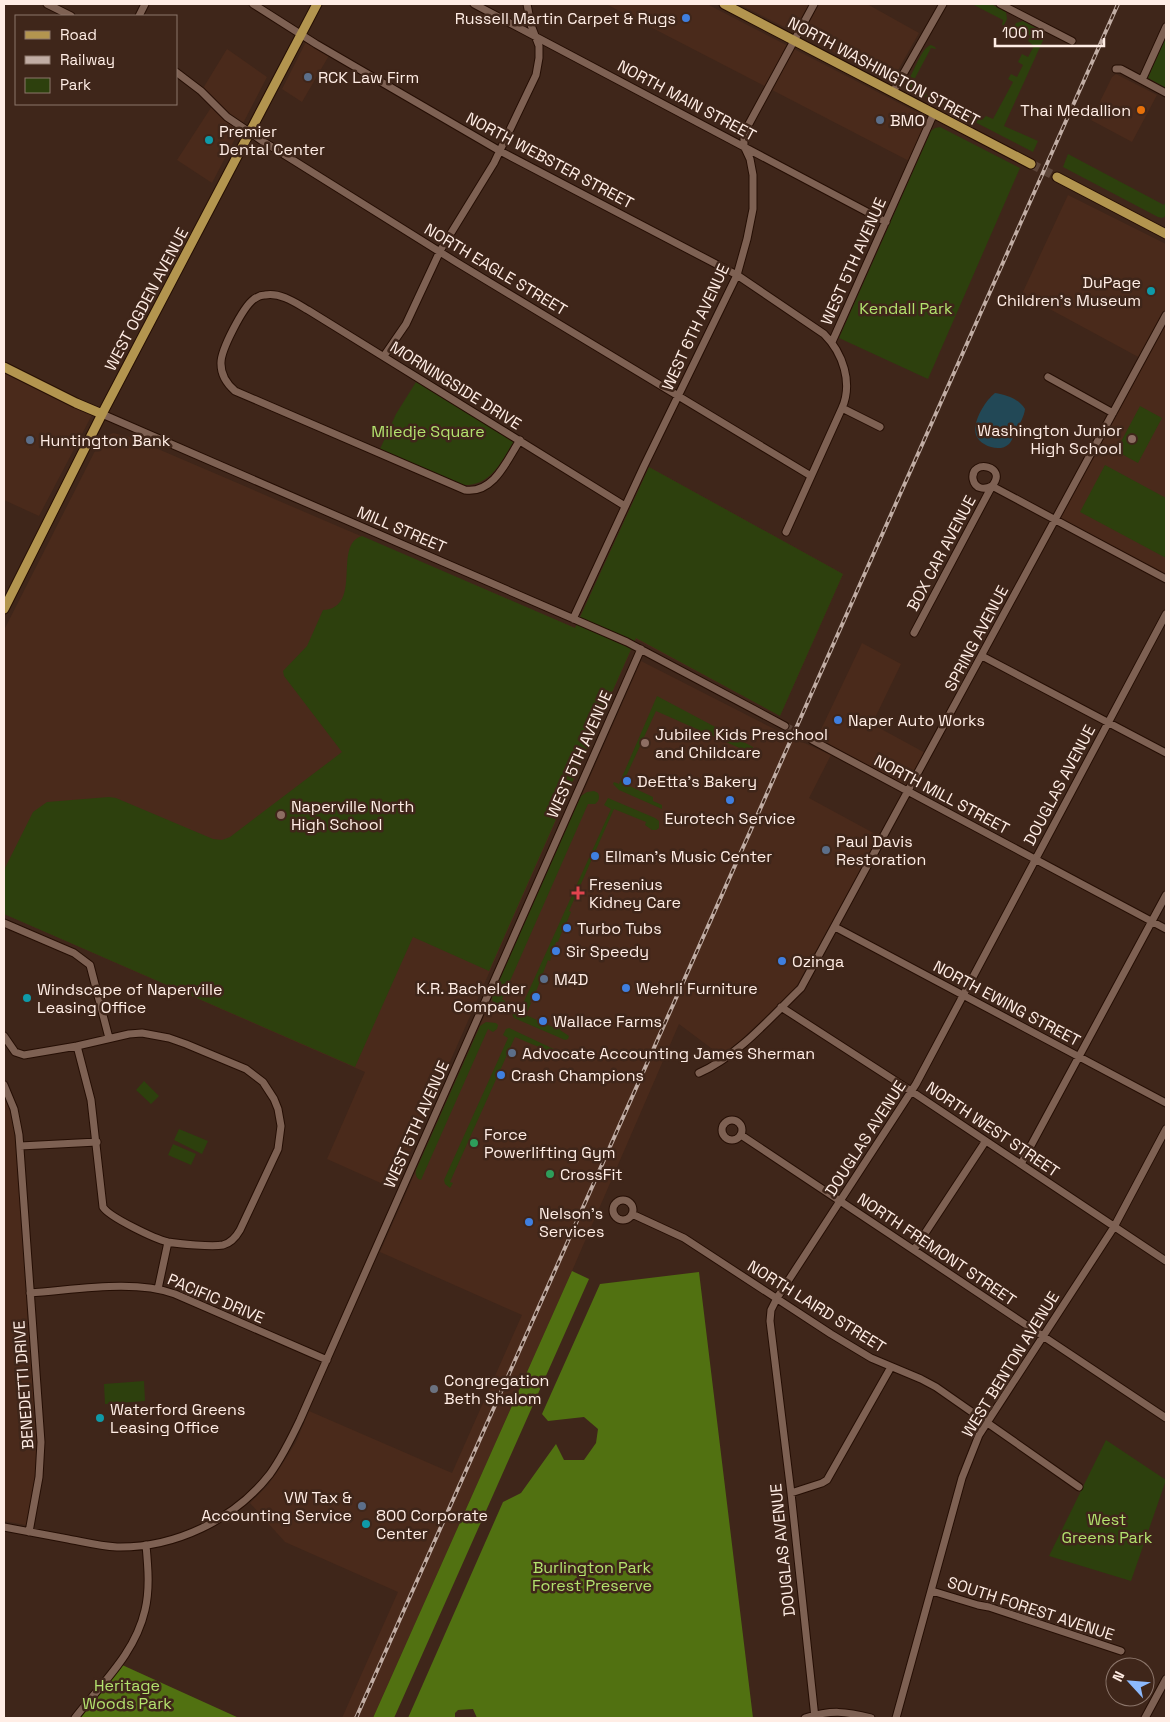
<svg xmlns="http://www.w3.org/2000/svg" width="1170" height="1722" font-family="'Space Grotesk',sans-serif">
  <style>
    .built { fill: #4a2a1b }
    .green { fill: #2d400d }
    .forest { fill: #517111 }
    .water { fill: #224856 }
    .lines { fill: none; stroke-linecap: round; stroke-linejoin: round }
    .minor-tunnel { stroke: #5c4438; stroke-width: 7; stroke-dasharray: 7 3.5; stroke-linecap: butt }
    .major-tunnel { stroke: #5c4438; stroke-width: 9; stroke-dasharray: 9 4.5; stroke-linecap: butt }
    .minor-casing { stroke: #250e04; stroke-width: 9 }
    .major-casing { stroke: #250e04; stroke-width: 11 }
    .minor { stroke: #7e6153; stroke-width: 7 }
    .major { stroke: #b3954f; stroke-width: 9 }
    .rail-casing { stroke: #c1ada4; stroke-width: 4 }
    .rail { stroke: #3f261a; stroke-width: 2; stroke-dasharray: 5.5; stroke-linecap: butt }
    .shop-dot { fill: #3f7fe0; stroke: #3f261a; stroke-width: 2 }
    .service-dot { fill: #5c6f8a; stroke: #3f261a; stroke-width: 2 }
    .food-dot { fill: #e8710a; stroke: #3f261a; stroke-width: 2 }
    .culture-dot { fill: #0f9aa8; stroke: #3f261a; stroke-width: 2 }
    .education-dot { fill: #8d6e63; stroke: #3f261a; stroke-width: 2 }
    .health-dot { fill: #e0444e; stroke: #3f261a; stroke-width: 2 }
    .leisure-dot { fill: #2e9e5b; stroke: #3f261a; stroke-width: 2 }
    .worship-dot { fill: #6b7280; stroke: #3f261a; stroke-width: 2 }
    .labels { text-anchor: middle; stroke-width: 5; stroke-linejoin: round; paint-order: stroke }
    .poi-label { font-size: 16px; fill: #ffede5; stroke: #3f261a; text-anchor: start }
    .street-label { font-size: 16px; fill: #ffede5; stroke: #3f261a }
    .park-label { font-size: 16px; fill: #b3e26e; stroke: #3f261a }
  </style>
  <rect width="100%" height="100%" fill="#3f261a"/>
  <!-- built -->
  <path class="built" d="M606 4H707L924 116 927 120 925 125 911 162Z
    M739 4H867L919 33 893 79 888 80Z
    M308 38 331 52 302 102 282 89Z
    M227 49 267 77 212 183 177 160 214 103 202 90Z
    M1116 74 1157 95 1132 142 1091 120 1112 77Z
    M1068 195 1166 244V580L1055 520 1142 359 1022 294Z
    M4 369 93 413 39 516 4 500Z
    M113 433 130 437 575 628 649 467 843 574 780 716 636 639 394 1189 327 1159 365 1072 4 914V630L96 449 105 437Z
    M862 643 901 664 872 724 929 755 911 791 816 740Z
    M641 661 780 732 831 755 809 798 879 836 795 989 723 1057 679 1024 572 1271 373 1718H342L398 1592 285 1542 250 1503 268 1485 283 1463 296 1442 309 1411 452 1473 522 1315 380 1252Z
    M4 1086 15 1112 43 1462 31 1526 4 1521Z"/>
  <!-- green -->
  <path class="green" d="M972 4H991L1006 12 1007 19 1004 25H1002L1003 20Z
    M1023 21 1045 33V36L1004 126 1038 141 1033 152 909 88 911 80 909 79C915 69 922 47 931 45L935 47 936 49 931 48 914 80 920 84V91L947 106 950 102 955 104 954 107 973 118 976 117 982 120 986 116 993 119 1013 82 1008 79 1011 74 1017 77 1023 65 1018 62 1022 54 1028 57 1034 46 1028 41 1031 36 1019 30 1017 34 1012 31 1016 23Z
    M1166 36V88L1148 78Z
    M940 127 1020 168 928 379 839 338 931 131 935 128Z
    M1068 154 1164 205 1166 201V216L1162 218 1158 217 1063 167Z
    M416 382 514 441C501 462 491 486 463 485L380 449 396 414Z
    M1140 406 1162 418 1138 463 1116 451Z
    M1105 465 1166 498V558L1080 512Z
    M649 467 843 574 780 716 636 638 489 971 413 937 355 1067 4 914V870L33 812 47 802 109 797 116 798 213 839 222 840 230 837 342 752 284 676 283 671 307 646 323 610C364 608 332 544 362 536L575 628Z
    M657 696 753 747V754L656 711 623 783 653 797V801L662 805V809L619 790 613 784 614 782 619 784Z
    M594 791 598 793C600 798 599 801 595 804H588L502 999 505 1001 506 1007 503 1011 497 1010 493 1006 492 997 581 796 587 792Z
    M608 798 655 818 659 821V828L656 830H652L645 825 646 822 614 809 569 911 571 912 566 924H565L558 942H556L550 961 548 960 534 997H532L530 1002 531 1003 526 1015 557 1029 561 1021 563 1022 560 1030 569 1036 568 1039 565 1040 514 1018 512 1014 516 1006 521 1008 611 809 604 805Z
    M486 1022 496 1023 498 1025 497 1029 493 1032 488 1029 421 1180C416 1179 415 1174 416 1170L480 1026Z
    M509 1028 558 1051 560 1054V1059L552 1056 553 1053 515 1037 450 1182 453 1183 450 1188 445 1184 444 1180 508 1038 503 1035 506 1029Z
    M144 1081 159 1096 151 1104 136 1090Z
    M179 1129 208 1141 202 1154 174 1140Z
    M173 1144 196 1154 191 1165 168 1155Z
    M144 1381 145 1401 105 1404 104 1384Z
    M1106 1440 1166 1480 1131 1581 1049 1556Z"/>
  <!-- forest -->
  <path class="forest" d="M572 1271 589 1279 394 1718H373Z
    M699 1272 753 1718H477L473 1709 458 1710 455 1713V1718H408L503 1502 521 1493 556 1444 564 1460H584L596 1443 598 1429 584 1417 548 1421 542 1414 600 1284Z
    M120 1664 239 1718H75Z"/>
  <!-- water -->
  <path class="water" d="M995 393C1007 395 1019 399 1025 409 1024 417 1020 423 1016 431 1014 435 1012 441 1009 444 1000 453 980 446 976 435 972 422 985 401 995 393Z"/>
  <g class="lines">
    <!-- minor-tunnel -->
    <path class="minor-tunnel" d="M785 726 812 740"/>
    <!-- major-tunnel -->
    <path class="major-tunnel" d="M1031 164 1057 177"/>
    <!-- minor casing -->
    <g class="minor-casing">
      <path id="minor" d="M47 4 71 16
        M253 4 316 44 500 151 737 275 824 334C843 353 853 383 842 408L786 532
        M474 4 886 222
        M1000 4 1072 41
        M139 16 145 4
        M1116 69H1121L1166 93
        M176 72 201 91 227 117 264 142 456 262 811 476
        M1142 80 1166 27
        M893 92 943 4
        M832 342 934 113
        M384 356 406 324 440 251 494 163 536 75 539 58V46L531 25 527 4
        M1048 377 1113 413
        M842 408 880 427
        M102 414 627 642 785 726
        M520 440C507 460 494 494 465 490L235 391C227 384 221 376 221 364 220 351 243 307 254 299 257 297 261 295 265 295 280 292 296 303 308 310L625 506
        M573 619 644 466 737 275 747 239 753 209V175L750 159 744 146V133L814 4
        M914 633 992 486C1009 466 970 458 973 479 975 489 984 490 992 486L1166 579
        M982 656 1166 753
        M812 740 1166 929
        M4 923 74 953 90 965 109 1038
        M835 927 1166 1103
        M781 1007 911 1091 1166 1261
        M142 1033 169 1038 186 1044 246 1069 263 1082 274 1099 278 1109 281 1126 278 1149 240 1230C236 1237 231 1243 223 1245 212 1247 179 1244 168 1242 155 1239 109 1217 103 1207L91 1100 77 1046 129 1034Z
        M4 1036 15 1052 24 1055 77 1046
        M699 1073C738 1056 771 1017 801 988L1166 315
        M4 1085 14 1109 19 1135 41 1442 39 1477 29 1532
        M722 1130a10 10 0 1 1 20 0a10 10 0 1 1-20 0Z
        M741 1135 1166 1418
        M20 1146 97 1142
        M1021 1164 1166 895
        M613 1210a10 10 0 1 1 20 0a10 10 0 1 1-20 0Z
        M632 1214 684 1238 831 1334 871 1358 921 1379 936 1387 1079 1487
        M914 1250 985 1142
        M158 1289 168 1242
        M30 1293C75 1290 134 1279 175 1294L327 1360
        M791 1493 822 1483 827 1480 891 1367
        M4 1527C25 1531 46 1535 68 1539 84 1542 100 1546 117 1547 175 1548 234 1520 270 1474 282 1457 291 1439 300 1420L641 649
        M932 1591 978 1605 989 1607 1121 1651
        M75 1718C101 1684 135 1654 145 1610 150 1589 148 1567 146 1545
        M805 1718C831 1710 845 1711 871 1718
        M815 1718 791 1493 770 1321 771 1310 777 1298 916 1084 1166 614
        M896 1718 962 1478 979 1435 1114 1227 1166 1129
        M1145 1718 1166 1679"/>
    </g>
    <!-- major casing -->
    <g class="major-casing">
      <path id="major" d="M724 4 1031 164
        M1057 177 1166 234
        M4 367 76 403 102 414
        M4 609 102 414 317 4"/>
    </g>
    <!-- minor -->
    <use href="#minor" class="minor"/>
    <!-- major -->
    <use href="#major" class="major"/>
    <!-- rail casing -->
    <g class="rail-casing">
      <path id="rail" d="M356 1718 1118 4"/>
    </g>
    <!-- rail -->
    <use href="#rail" class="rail"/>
  </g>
  <!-- markers -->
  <g class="shop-dot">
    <circle cx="686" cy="18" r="5"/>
    <circle cx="838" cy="720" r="5"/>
    <circle cx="627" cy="781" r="5"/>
    <circle cx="730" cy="800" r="5"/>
    <circle cx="595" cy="856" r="5"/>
    <circle cx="567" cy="928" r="5"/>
    <circle cx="556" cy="951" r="5"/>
    <circle cx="782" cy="961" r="5"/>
    <circle cx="626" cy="988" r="5"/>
    <circle cx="536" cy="997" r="5"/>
    <circle cx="543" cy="1021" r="5"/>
    <circle cx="501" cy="1075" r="5"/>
    <circle cx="529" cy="1222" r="5"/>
  </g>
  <g class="service-dot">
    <circle cx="308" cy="77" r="5"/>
    <circle cx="880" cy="120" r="5"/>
    <circle cx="30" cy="440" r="5"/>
    <circle cx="826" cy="850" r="5"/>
    <circle cx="544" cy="979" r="5"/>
    <circle cx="512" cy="1053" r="5"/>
    <circle cx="362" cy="1506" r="5"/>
  </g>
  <circle class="food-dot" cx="1141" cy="110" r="5"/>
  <g class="culture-dot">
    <circle cx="209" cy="140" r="5"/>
    <circle cx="1151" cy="291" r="5"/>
    <circle cx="27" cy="998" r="5"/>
    <circle cx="100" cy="1418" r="5"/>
    <circle cx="366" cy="1524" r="5"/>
  </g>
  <g class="education-dot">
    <circle cx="1132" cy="439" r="5"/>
    <circle cx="645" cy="743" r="5"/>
    <circle cx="281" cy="815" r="5"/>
  </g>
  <path class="health-dot" d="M575.5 885.5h5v5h5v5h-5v5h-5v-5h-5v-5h5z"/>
  <g class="leisure-dot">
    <circle cx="474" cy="1143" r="5"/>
    <circle cx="550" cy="1174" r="5"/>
  </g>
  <circle class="worship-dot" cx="434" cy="1389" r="5"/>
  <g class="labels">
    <!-- poi labels -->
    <g class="poi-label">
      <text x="676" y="24" text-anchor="end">Russell Martin Carpet &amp; Rugs</text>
      <text x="318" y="83">RCK Law Firm</text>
      <text x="1131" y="116" text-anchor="end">Thai Medallion</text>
      <text x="890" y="126">BMO</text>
      <text x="219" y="137">Premier<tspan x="219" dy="18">Dental Center</tspan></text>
      <text x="1141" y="288" text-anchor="end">DuPage<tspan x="1141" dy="18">Children's Museum</tspan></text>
      <text x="1122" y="436" text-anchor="end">Washington Junior<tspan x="1122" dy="18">High School</tspan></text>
      <text x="40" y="446">Huntington Bank</text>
      <text x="848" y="726">Naper Auto Works</text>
      <text x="655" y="740">Jubilee Kids Preschool<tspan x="655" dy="18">and Childcare</tspan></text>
      <text x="637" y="787">DeEtta's Bakery</text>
      <text x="291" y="812">Naperville North<tspan x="291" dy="18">High School</tspan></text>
      <text x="730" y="824" text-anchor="middle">Eurotech Service</text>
      <text x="836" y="847">Paul Davis<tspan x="836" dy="18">Restoration</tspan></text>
      <text x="605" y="862">Ellman's Music Center</text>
      <text x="589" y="890">Fresenius<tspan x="589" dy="18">Kidney Care</tspan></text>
      <text x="577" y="934">Turbo Tubs</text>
      <text x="566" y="957">Sir Speedy</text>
      <text x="792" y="967">Ozinga</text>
      <text x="554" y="985">M4D</text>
      <text x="526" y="994" text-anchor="end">K.R. Bachelder<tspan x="526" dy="18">Company</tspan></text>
      <text x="636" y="994">Wehrli Furniture</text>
      <text x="37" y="995">Windscape of Naperville<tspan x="37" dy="18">Leasing Office</tspan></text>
      <text x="553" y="1027">Wallace Farms</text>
      <text x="522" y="1059">Advocate Accounting James Sherman</text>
      <text x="511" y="1081">Crash Champions</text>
      <text x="484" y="1140">Force<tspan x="484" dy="18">Powerlifting Gym</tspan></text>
      <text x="560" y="1180">CrossFit</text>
      <text x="539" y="1219">Nelson's<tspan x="539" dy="18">Services</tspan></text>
      <text x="444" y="1386">Congregation<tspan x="444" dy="18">Beth Shalom</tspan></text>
      <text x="110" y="1415">Waterford Greens<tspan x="110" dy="18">Leasing Office</tspan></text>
      <text x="352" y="1503" text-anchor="end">VW Tax &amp;<tspan x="352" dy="18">Accounting Service</tspan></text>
      <text x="376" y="1521">800 Corporate<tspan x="376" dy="18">Center</tspan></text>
    </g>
    <!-- street labels -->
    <g class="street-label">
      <text transform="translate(884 71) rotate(28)" y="6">NORTH WASHINGTON STREET</text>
      <text transform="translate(687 100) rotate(28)" y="6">NORTH MAIN STREET</text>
      <text transform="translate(550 160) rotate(28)" y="6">NORTH WEBSTER STREET</text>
      <text transform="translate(853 261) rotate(-66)" y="6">WEST 5TH AVENUE</text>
      <text transform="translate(496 269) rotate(31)" y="6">NORTH EAGLE STREET</text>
      <text transform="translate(146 299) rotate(-62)" y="6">WEST OGDEN AVENUE</text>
      <text transform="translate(695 327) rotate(-65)" y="6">WEST 6TH AVENUE</text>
      <text transform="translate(456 385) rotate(32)" y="6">MORNINGSIDE DRIVE</text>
      <text transform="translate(402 529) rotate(23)" y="6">MILL STREET</text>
      <text transform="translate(941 553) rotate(-62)" y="6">BOX CAR AVENUE</text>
      <text transform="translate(976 638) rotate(-62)" y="6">SPRING AVENUE</text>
      <text transform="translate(579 754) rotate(-66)" y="6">WEST 5TH AVENUE</text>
      <text transform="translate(1059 785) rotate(-62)" y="6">DOUGLAS AVENUE</text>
      <text transform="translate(942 794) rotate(28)" y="6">NORTH MILL STREET</text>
      <text transform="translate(1007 1003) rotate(28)" y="6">NORTH EWING STREET</text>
      <text transform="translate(416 1124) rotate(-66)" y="6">WEST 5TH AVENUE</text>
      <text transform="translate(993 1129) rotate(34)" y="6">NORTH WEST STREET</text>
      <text transform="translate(865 1138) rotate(-57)" y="6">DOUGLAS AVENUE</text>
      <text transform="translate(937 1249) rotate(34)" y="6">NORTH FREMONT STREET</text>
      <text transform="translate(216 1298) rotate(23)" y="6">PACIFIC DRIVE</text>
      <text transform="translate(817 1306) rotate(32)" y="6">NORTH LAIRD STREET</text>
      <text transform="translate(1010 1364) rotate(-58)" y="6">WEST BENTON AVENUE</text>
      <text transform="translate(23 1385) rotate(-94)" y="6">BENEDETTI DRIVE</text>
      <text transform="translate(782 1550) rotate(-96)" y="6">DOUGLAS AVENUE</text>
      <text transform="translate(1031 1608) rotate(18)" y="6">SOUTH FOREST AVENUE</text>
    </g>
    <!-- park labels -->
    <g class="park-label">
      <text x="906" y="314">Kendall Park</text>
      <text x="428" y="437">Miledje Square</text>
      <text x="1107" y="1525">West<tspan x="1107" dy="18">Greens Park</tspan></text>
      <text x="592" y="1573">Burlington Park<tspan x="592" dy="18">Forest Preserve</tspan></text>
      <text x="127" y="1691">Heritage<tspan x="127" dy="18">Woods Park</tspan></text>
    </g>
  </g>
  <!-- border -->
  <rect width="1170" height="1722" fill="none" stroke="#ffede5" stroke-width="10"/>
  <!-- legend -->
  <rect x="15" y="15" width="162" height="90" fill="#3f261a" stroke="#8c766b"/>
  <rect x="25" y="31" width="25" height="8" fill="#b3954f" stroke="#8c766b"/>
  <text x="60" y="40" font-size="15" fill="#ffede5">Road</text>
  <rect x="25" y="56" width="25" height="8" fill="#c1ada4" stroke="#8c766b"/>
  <text x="60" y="65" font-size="15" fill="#ffede5">Railway</text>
  <rect x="25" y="78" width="25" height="15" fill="#2d400d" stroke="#8c766b"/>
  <text x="60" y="90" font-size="15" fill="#ffede5">Park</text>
  <!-- north arrow -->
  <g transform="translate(1130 1682) rotate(296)"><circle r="24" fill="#3f261a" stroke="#8c766b"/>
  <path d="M0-4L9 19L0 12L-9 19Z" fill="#8cb9fc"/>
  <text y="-8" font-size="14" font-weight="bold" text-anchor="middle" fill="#ffede5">N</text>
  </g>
  <!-- scale -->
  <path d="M995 38v8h109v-8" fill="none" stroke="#ffede5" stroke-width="2.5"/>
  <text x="1002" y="38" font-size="15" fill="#ffede5" stroke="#3f261a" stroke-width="4" paint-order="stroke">100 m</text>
</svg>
